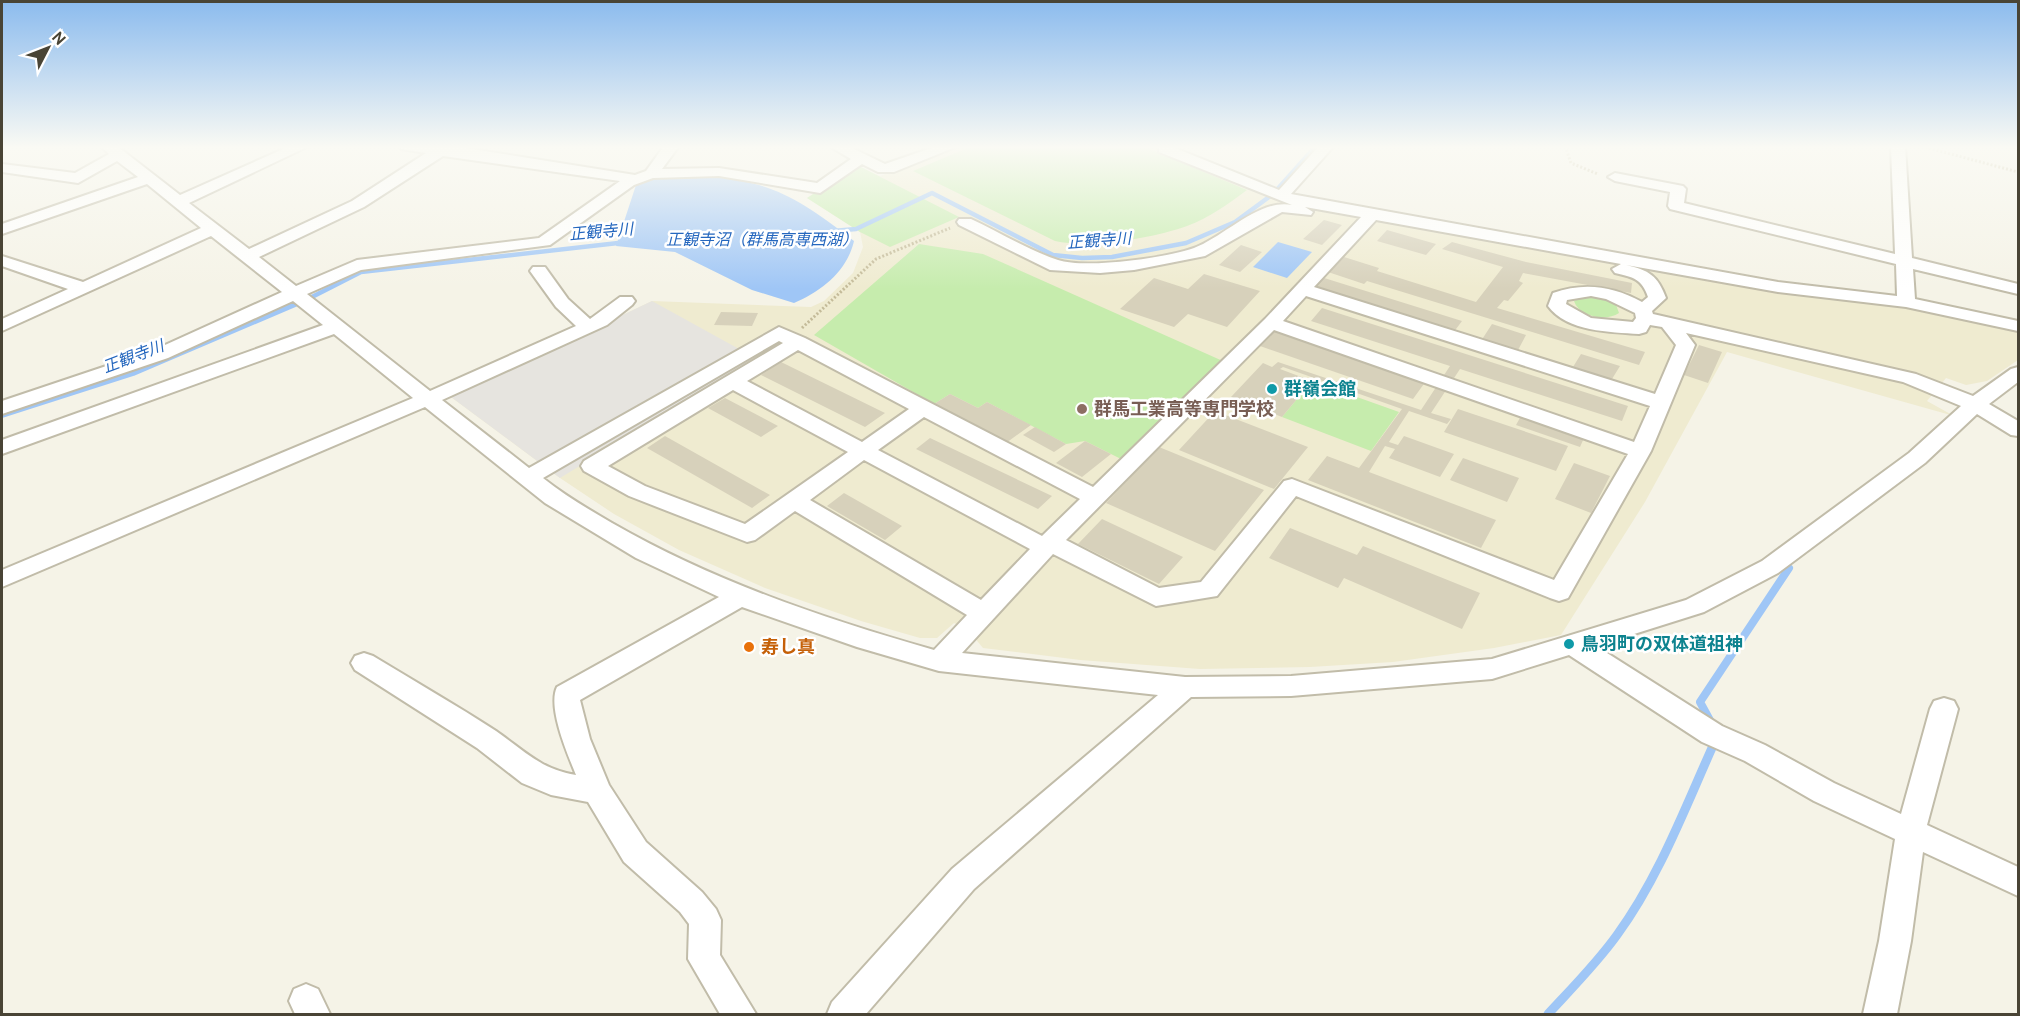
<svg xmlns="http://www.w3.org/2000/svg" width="2020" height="1016" font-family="Cabin,'Noto Sans JP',sans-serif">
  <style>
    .education { fill: #efebd0 }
    .green { fill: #c6ecad }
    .parking { fill: #e6e4df }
    .water { fill: #9fc6f6 }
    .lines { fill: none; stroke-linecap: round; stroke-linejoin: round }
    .stream-far3 { stroke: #9fc6f6; stroke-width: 4.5 }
    .stream-far2 { stroke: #9fc6f6; stroke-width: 6 }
    .stream-far1 { stroke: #9fc6f6; stroke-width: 8 }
    .stream { stroke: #9fc6f6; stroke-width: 9 }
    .building { fill: #d7d1bb }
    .minor-casing { stroke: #c1bca9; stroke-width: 4 }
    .path { stroke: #c4bb99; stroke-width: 3; stroke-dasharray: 2 2; stroke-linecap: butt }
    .minor { fill: #fff; fill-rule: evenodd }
    .culture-dot { fill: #0f9aa8; stroke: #fff; stroke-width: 2 }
    .education-dot { fill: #8d6e63; stroke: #fff; stroke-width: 2 }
    .food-dot { fill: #e8710a; stroke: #fff; stroke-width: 2 }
    .labels { text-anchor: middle; stroke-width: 5; stroke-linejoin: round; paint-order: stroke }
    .far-water-label { font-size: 16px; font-style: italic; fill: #2567be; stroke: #fff }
    .culture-label { font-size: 18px; font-weight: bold; fill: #0d838f; stroke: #fff; text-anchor: start }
    .education-label { font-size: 18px; font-weight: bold; fill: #785e54; stroke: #fff; text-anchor: start }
    .food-label { font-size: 18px; font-weight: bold; fill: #c56008; stroke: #fff; text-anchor: start }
  </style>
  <rect width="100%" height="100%" fill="#f5f3e7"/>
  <!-- education -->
  <path class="education" d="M961 146H1152L1266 193 1906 304 2018 329V360L1987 381 1966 385 1946 378 1927 401 1954 416 1727 352 1645 502 1561 635 1494 648 1393 662 1310 667 1200 669 1080 660 983 648 968 630 954 623 937 638H920L861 621 765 588 679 550 614 514 560 478 451 397 652 301 811 307 824 301 853 273 863 247 860 232 807 198 857 165 880 176Z"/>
  <!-- green -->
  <path class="green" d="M972 146H1142L1247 190C1228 204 1209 218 1187 226 1153 238 1090 249 1055 241L913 171Z
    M857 165 959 217 890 247 860 232 807 198Z
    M919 244 983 254 1225 362 1125 461 1085 441 1066 444 987 402 978 408 950 394 934 404 814 335Z
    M1586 295 1602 297 1615 302 1619 313C1606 322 1579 317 1574 301Z
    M1312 381 1399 412 1371 451 1282 417Z"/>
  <!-- parking -->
  <path class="parking" d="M652 301 739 349 769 333 785 341 560 478 451 397Z"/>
  <!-- water -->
  <path class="water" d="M666 176C755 176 783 185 854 241 847 271 822 291 794 303L752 290 675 252 616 246 637 182Z
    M1278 242 1312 252 1287 278 1253 267Z"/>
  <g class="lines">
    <!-- stream-far3 -->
    <path class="stream-far3" d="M833 231 856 229 932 193 1053 255 1082 258 1112 257 1186 243 1235 222 1273 194 1316 146
      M306 300 361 272 627 242"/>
    <!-- stream-far2 -->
    <path class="stream-far2" d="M2 415 133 373 309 298"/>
    <!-- stream-far1 -->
    <path class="stream-far1" d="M1712 724 1700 702 1789 568"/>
    <!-- stream -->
    <path class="stream" d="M1548 1014C1572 988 1597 963 1617 935 1660 876 1686 805 1716 739"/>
  </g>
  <!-- building -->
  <path class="building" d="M1324 220 1342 225 1322 245 1303 239Z
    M1387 230 1436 244 1426 255 1377 241Z
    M1452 242 1526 262 1632 283 1631 293 1523 273 1519 281 1523 283 1508 301 1504 300 1497 308 1645 352 1639 365 1367 281 1364 284 1328 272 1344 257 1379 268 1377 271 1476 302 1503 267 1442 249Z
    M1241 245 1262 252 1240 272 1219 265Z
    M1204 274 1260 291 1227 327 1188 314 1174 327 1120 309 1154 278 1188 289Z
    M1321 277 1462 321 1453 333 1311 288Z
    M1322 308 1628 406 1622 421 1460 369 1431 413 1451 419 1447 424 1409 411 1389 442 1398 445 1404 436 1454 454 1440 477 1389 458 1395 449 1385 446 1369 472 1496 520 1481 548 1308 480 1327 456 1359 468 1402 409 1283 367 1280 369 1312 381 1282 417 1231 397 1263 363 1272 367 1278 362 1421 410 1450 366 1311 321Z
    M721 312 758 313 752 326 714 325Z
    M1492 324 1526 335 1517 352 1481 341Z
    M1274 330 1426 381 1413 399 1260 346Z
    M1699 345 1722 352 1708 383 1684 375Z
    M1581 354 1620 366 1612 379 1573 367Z
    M781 362 885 413 865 427 761 375Z
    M950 394 978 408 987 402 1031 425 1006 443 934 404Z
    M725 398 778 426 761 437 708 408Z
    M1458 409 1568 446 1556 471 1444 432Z
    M1215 411 1308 447 1274 489 1179 450Z
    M1521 416 1584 438 1580 447 1516 425Z
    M1035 427 1066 444 1054 452 1023 435Z
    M665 436 770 495 752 508 647 448Z
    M930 438 1052 496 1038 509 916 449Z
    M1085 441 1111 454 1082 477 1056 463Z
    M1159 447 1264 490 1215 551 1106 503Z
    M1463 458 1519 478 1507 502 1450 480Z
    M1574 463 1610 476 1591 513 1555 499Z
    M844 493 902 526 885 540 827 506Z
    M1102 519 1183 557 1159 584 1078 544Z
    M1290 528 1357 555 1363 546 1480 593 1462 629 1344 578 1338 588 1269 558Z"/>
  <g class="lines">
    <!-- minor casing -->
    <g class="minor-casing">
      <path id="minor" d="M101 146H117L180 195 290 146H309L189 203 249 249 352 201 426 153 401 149 399 146H453L635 175 646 171 664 146H679L662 169 719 168 817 183 851 159 829 146H848L885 164 937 146H958L894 172H878L862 164 820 193 719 176 653 178 634 185 550 245 361 270 307 294 430 391 576 326 556 307 530 271 533 267H545L568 299 590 319 620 297H632L635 301 632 305 607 325 442 400 529 468 779 327 805 338 1093 487 1265 319 1361 217 1305 207 1313 212 1311 215 1282 212 1205 256 1134 270 1100 273 1050 270 959 225 957 222 959 219H971C999 232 1028 250 1058 260 1085 269 1167 258 1194 248 1224 237 1260 198 1292 205L1159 152V146H1170L1279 190 1319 146H1334L1291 194 1778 282 1897 296 1896 264 1670 209 1668 206 1670 192 1615 181 1608 177 1615 173 1683 186 1686 189 1684 203 1895 254 1891 146H1905L1912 258 2018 284V294L1913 269 1915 299 2018 321V331L1906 307 1778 292 1626 265C1649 270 1658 276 1666 298L1652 311 1653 314 1916 374 1973 396 2011 369 2018 367V382L1989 404 2018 421V436L2011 435 1977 414 1925 463 1778 573 1704 612 1596 646 1722 726 1765 745 1834 783 1901 814 1930 709 1934 701 1944 698 1954 701 1958 709 1927 825 2018 867V896L1923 852 1911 941 1897 1014H1863L1879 941 1895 839 1814 801 1745 761 1702 742 1569 655 1492 679 1291 696 1191 697 974 889 866 1014H827L832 1002 952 869 1158 695 939 671 857 647 742 607 580 700 590 739 609 785 646 842 702 892 716 909 721 920 720 955 756 1014H720L688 959 689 924 680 912 624 862 588 802 551 795 522 783 477 748 355 670 351 663 355 656 364 653 373 656C414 681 456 705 496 731 525 751 540 769 576 775 568 755 547 707 557 687L719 597 636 558 545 503 425 407 2 587V570L413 398 334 334 2 454V440L323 325 293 301 168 358 2 414V401L154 350 282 292 211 236 2 331V319L68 289 2 266V256L83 282 201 228 147 184 2 234V224L138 177 117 161 78 183 2 172V164L75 173 109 154ZM443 156 620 181 539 238 357 260 296 286 259 257 364 207ZM1376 220 1621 264 1612 269 1615 273C1633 277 1642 279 1648 297L1642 302C1613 286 1584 282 1553 293L1548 306C1567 332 1610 332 1639 334L1646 332 1650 325 1662 327 1676 345 1655 394 1314 287ZM1306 296 1650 406 1634 442 1283 321ZM1591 296 1606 299 1635 313 1636 318 1633 322 1591 318 1566 304 1567 300ZM1274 330 1628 454 1554 580 1292 479 1284 481 1201 582 1159 588 1066 540ZM1686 333 1903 382 1961 406 1909 453 1762 561 1686 600 1492 659 1291 676 1185 677 962 653 1053 554 1156 606 1217 596 1296 496 1550 598 1559 601 1568 598 1651 451 1695 345ZM779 341 783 343 584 461 581 466 584 471 629 496 747 542 755 540 795 511 967 615 934 650C822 618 713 581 612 523 588 509 564 495 543 478ZM798 350 909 409 862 442 747 381ZM733 390 848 452 745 524 645 486 608 466ZM924 417 1080 499 1042 536 878 450ZM864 460 1030 549 981 600 810 500Z
        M306 984 318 989 330 1014H295L289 1001 294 989Z"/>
    </g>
    <!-- path -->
    <path class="path" d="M1565 146 1571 163 1598 174
      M1921 146 2018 172
      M802 328 876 259 950 228"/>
    <!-- minor -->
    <use href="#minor" class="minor"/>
  </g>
  <!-- sky -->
  <linearGradient id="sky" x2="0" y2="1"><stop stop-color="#8bbbee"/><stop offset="0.51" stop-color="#fafaf4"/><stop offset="1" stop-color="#fafaf4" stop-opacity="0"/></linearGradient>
  <rect width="2020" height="289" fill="url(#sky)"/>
  <!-- markers -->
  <g class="culture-dot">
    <circle cx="1272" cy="389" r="6"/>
    <circle cx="1569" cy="644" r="6"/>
  </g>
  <circle class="education-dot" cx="1082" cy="409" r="6"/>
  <circle class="food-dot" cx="749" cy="647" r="6"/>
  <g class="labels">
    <!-- far-water labels -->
    <g class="far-water-label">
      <text transform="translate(601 231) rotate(-5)" y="6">正観寺川</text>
      <text x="762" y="245">正観寺沼（群馬高専西湖）</text>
      <text transform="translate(1099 240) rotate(-4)" y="6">正観寺川</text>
      <text transform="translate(133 356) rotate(-21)" y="6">正観寺川</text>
    </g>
    <!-- culture labels -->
    <g class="culture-label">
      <text x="1284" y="395">群嶺会館</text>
      <text x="1581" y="650">鳥羽町の双体道祖神</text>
    </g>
    <!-- education labels -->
    <g class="education-label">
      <text x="1094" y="415">群馬工業高等専門学校</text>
    </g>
    <!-- food labels -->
    <g class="food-label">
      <text x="761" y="653">寿し真</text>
    </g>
  </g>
  <!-- border -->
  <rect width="2020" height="1016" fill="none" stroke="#494435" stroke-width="6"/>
  <!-- north arrow -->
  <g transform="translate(48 48) rotate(48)" stroke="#ffffff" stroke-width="4.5" paint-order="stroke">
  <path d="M0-4.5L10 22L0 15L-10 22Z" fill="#494435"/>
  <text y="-9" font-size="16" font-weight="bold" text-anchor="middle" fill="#494435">N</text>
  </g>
</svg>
